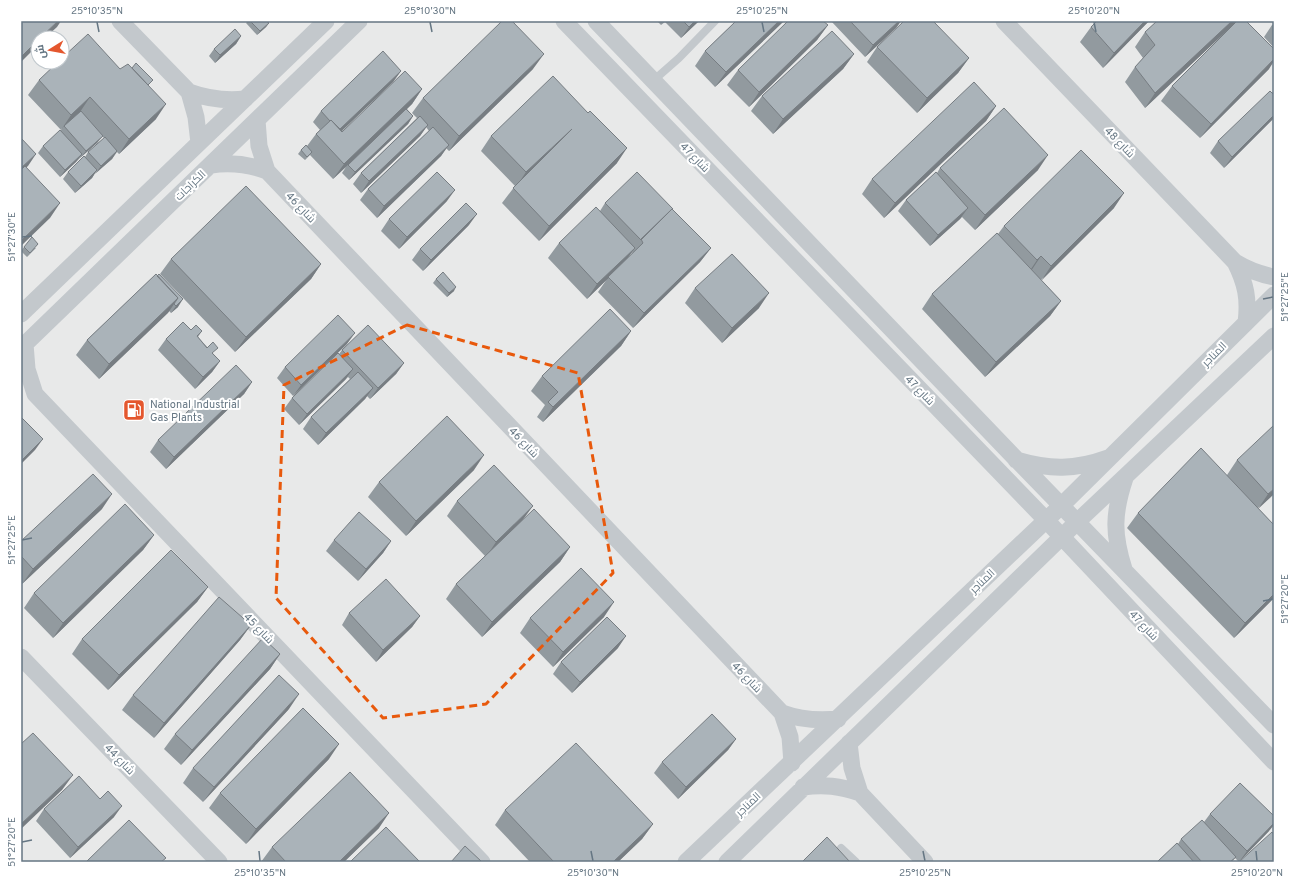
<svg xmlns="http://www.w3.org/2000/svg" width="1295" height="883" font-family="Overpass,Cairo,sans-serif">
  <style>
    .built { fill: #e8e9e9; fill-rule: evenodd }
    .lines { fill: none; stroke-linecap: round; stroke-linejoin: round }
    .lane { stroke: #c3c8cc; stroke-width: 8 }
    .street { stroke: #c3c8cc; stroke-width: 17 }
    .wall { fill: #929a9f; fill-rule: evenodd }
    .shaded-wall { fill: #777d82 }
    .building { fill: #aab3b9; stroke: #777d82 }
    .marked { fill: none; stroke: #e8590c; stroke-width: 3; stroke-dasharray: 8 5; stroke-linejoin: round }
    .ticks { fill: none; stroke: #657683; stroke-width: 1.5 }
    .labels { text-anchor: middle; stroke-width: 4; stroke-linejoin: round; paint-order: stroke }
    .street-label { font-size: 11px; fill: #657683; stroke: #fff }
    .poi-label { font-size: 11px; fill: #657683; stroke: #fff; text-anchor: start }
    .neatline { fill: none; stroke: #657683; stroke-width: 1.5 }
    .ticks-label { font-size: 10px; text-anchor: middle; fill: #657683 }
  </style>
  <rect width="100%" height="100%" fill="#fafaf8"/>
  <!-- built -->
  <path class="built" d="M21 21H1274V862H21ZM38 38H62V62H38Z"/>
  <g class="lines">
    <!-- lane -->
    <path class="lane" d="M654 80 679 58 715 21
      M841 848 856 862"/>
    <!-- street -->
    <path class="street" d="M120 21 189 92 196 117 199 143
      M564 21 1046 520 1274 762
      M596 21 1016 459 1274 725
      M1004 21 1235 262C1248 270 1259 274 1274 277
      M189 92C208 99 225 101 245 99
      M257 120 259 146 267 171 782 713 790 737 792 763
      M211 165C231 162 248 164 267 171
      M1235 262C1246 284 1249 299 1246 323
      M21 314 326 21
      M25 344 27 369 35 394 482 862
      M21 348 359 21
      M1016 460C1050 470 1075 470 1108 458
      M1124 569C1113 534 1113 514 1125 478
      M21 657 219 862
      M782 713C801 720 818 721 838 719
      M849 743 852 768 860 793 925 862
      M803 787C824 784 840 786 860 793
      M686 862 1061 506 1274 295
      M727 862 1077 522 1274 336"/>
  </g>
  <!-- wall -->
  <path class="wall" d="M248 21H266L269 23 266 27 257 35 246 23Z
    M657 21H699L681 38 665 22 661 25Z
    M736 21H784L715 87 695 66 705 51Z
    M831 21H901L896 28 865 57Z
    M1097 21H1149L1103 68 1080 42 1091 27Z
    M1157 21H1236L1234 24 1145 108 1125 82 1135 67 1143 58 1135 47 1145 32Z
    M1274 24V48L1264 37 1272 25Z
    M828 25 817 40 749 107 727 85 738 70Z
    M241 36 236 44 215 63 209 56 214 49Z
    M877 47 969 58 958 73 917 113 867 62Z
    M854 54 843 69 773 134 751 111 762 96Z
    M120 69 149 86 156 119 119 154 117 152 112 159 95 173 92 178 75 193 63 179 68 172 85 157 88 152 104 138 102 136 97 143 80 158 76 162 60 177 38 153 43 146 60 131 62 128 61 130 28 95 39 80Z
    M533 69 449 151 446 148 441 156 377 218 360 200 368 189 429 131 426 127 420 136 361 193 353 184 361 173 417 118 412 113 423 98Z
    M1269 69 1200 138 1161 101 1172 86Z
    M401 71 393 82 342 131 422 89 412 104 407 109 413 116 408 124 349 180 342 173 346 167 333 179 310 155 305 160 298 154 301 150 307 146 316 134 320 130 313 122 321 111Z
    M1274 91V118L1224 168 1210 153 1218 141 1272 93Z
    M996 106 986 121 884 218 862 194 872 179Z
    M491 136 617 163 539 241 502 203 515 186 481 151Z
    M940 168 1038 170 975 230 962 217 960 219 930 246 898 211 906 200 937 173Z
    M447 201 399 249 381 231 389 219Z
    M605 203 711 248 700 262 633 328 598 292 607 279 587 299 548 258 559 243 600 211ZM633 251 631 255 627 259Z
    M1114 208 1041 280 1061 301 1050 316 985 377 922 309 932 294 998 234 1004 226Z
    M469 225 423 271 412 260 420 249Z
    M24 247 36 248 27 257 21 251Z
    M171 259 321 264 311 279 235 352 160 274Z
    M156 274 178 307 171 313 169 311 99 379 76 355 87 340Z
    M436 279 454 291 447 297 433 283Z
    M695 288 759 308 722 343 685 303Z
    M191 330 202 331 198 337 220 361 212 372 195 389 158 350 166 339Z
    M631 331 621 346 543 422 537 417 545 405 531 391 542 376Z
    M347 344 293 396 277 378 285 367Z
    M342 350 404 363 396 374 370 399 367 396 365 399 318 445 303 429 311 417 350 379 348 377 345 380 299 425 284 409 292 398 339 354Z
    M252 382 244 394 166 469 150 452 158 440Z
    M1237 460 1274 494 1258 508 1274 525V598L1234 638 1127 528 1138 513 1227 475Z
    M474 470 406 536 368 497 379 482Z
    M457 501 570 547 560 562 482 637 446 599 456 584 485 556 447 516Z
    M102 509 22 584 21 582V541Z
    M154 535 143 550 53 638 24 608 34 593Z
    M334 540 391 541 383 553 358 581 326 551Z
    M208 587 197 602 108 690 72 654 82 639Z
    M349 613 420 616 412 627 376 662 342 625Z
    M604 617 553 667 520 633 530 618Z
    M251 625 240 640 154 738 122 710 133 695Z
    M618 648 572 693 553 674 561 662Z
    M280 654 270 669 181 765 164 749 175 734Z
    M289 709 203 802 183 783 193 768Z
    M736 739 728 750 678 799 654 773 662 762Z
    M329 759 246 844 209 808 220 793Z
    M44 809 114 817 70 858 36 821Z
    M505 810 653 824 642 839 618 862H530L495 825Z
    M1210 814 1269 831 1239 862 1235 858 1232 862H1157L1178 844 1181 839 1204 822Z
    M379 828 344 862H261L272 847Z"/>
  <!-- shaded-wall -->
  <path class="shaded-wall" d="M58 21H61L57 27 45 38H40Z
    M695 21H699L681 38 689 27Z
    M779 21H784L715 87 726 72Z
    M899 21H901L896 28 865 57 873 45Z
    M1145 21H1149L1103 68 1114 53Z
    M1232 21H1236L1234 24 1145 108 1155 93Z
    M269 23 266 27 257 35 260 31Z
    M828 25 817 40 749 107 759 92Z
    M241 36 236 44 215 63 220 55Z
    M38 40V45L21 62V57Z
    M544 54 533 69 449 151 459 136Z
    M854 54 843 69 773 134 783 119Z
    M969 58 958 73 917 113 927 98Z
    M1274 59V61L1269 69 1200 138 1211 124Z
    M401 71 393 82 331 141 339 130Z
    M422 89 412 104 333 179 344 164Z
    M90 97 80 112 64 126 61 130 71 115Z
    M166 104 156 119 119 154 129 139Z
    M996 106 986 121 884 218 895 203Z
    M1274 115V118L1224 168 1232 157Z
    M413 116 408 124 349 180 355 172Z
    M428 125 420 136 361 193 369 181Z
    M572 129 516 187 526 172Z
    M103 136 97 143 80 158 86 151Z
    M449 145 441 156 377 218 384 206Z
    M627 148 617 163 539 241 549 226Z
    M117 151 112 159 95 174 101 166Z
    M36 154 28 166 21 172V168Z
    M82 154 76 162 60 177 65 170Z
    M1048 155 1038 170 975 230 985 215Z
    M97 170 92 178 75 193 81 186Z
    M455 190 447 201 399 249 407 237Z
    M1124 193 1114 208 1041 281 1051 266Z
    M60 203 50 218 21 246V241Z
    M968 208 960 219 930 246 938 235Z
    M477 214 469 225 423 271 431 260Z
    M635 248 624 263 587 299 597 284Z
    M711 248 700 262 633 328 644 313Z
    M1041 256 1031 271 1027 275 1037 260Z
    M321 264 311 279 235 352 246 337Z
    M456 287 454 291 447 297 449 293Z
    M769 293 759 308 722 343 732 328Z
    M178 298 168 313 99 379 109 364Z
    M183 299 178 307 171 313 176 306Z
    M1061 301 1050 316 985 377 996 362Z
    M631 331 621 346 543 422 553 407Z
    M355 333 347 344 293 396 301 385Z
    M220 361 212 372 195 389 203 377Z
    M404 363 396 374 370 399 378 388Z
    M353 369 345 380 299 425 307 414Z
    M252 382 244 394 166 469 174 457Z
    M373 388 365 399 318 445 326 433Z
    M43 439 35 450 21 464V461Z
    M484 455 474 470 406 536 416 521Z
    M1274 489V494L1258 509 1268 494Z
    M112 494 102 509 22 584 33 569Z
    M533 506 522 521 486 557 496 542Z
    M154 535 143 550 53 638 63 623Z
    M391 541 383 553 358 581 366 569Z
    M570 547 560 562 482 637 492 622Z
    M208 587 197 602 108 690 119 675Z
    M1274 594V598L1234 638 1245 623Z
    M614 602 604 617 553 667 563 652Z
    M420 616 412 627 376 662 383 650Z
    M251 625 240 640 154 738 164 723Z
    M626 636 618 648 572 693 580 682Z
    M280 654 270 669 181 765 192 750Z
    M299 694 289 709 203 802 214 787Z
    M736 739 728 750 678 799 686 787Z
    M339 744 329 759 246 844 256 829Z
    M73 775 62 790 21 829V824Z
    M122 806 114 817 70 858 78 847Z
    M389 813 379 828 344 862H339Z
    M1274 823V825L1269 831 1239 862 1247 851Z
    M653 824 642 839 618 862H613Z"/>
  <!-- building -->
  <path class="building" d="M21 21H58L40 38H38V40L21 57Z
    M250 21H266L269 23 260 31Z
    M502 21H512L544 54 459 136 423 98Z
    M683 21H695L689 27Z
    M736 21H779L726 72 705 51Z
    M788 21H823L828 25 759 92 738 70Z
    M850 21H899L873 45Z
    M904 21H933L969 58 927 98 877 47Z
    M1097 21H1145L1114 53 1091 27Z
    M1157 21H1232L1155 93 1135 67 1155 45 1145 32Z
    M1237 21H1246L1274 49V59L1211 124 1172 86Z
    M235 29 241 36 220 55 214 49Z
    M832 31 854 54 783 119 762 96Z
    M88 34 120 69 128 64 166 104 129 139 90 97 71 115 39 80 58 62H62V58Z
    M383 51 401 71 340 129 331 120 330 121 321 111Z
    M136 63 153 80 148 85 132 68Z
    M405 71 422 89 344 164 316 134 331 120 342 132Z
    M553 76 588 113 590 111 627 148 549 226 513 188 572 129 526 172 491 136Z
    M974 82 996 106 895 203 872 179Z
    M1270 91 1274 95V115L1232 157 1218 141Z
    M1004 108 1048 155 985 215 940 168Z
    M406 109 413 116 355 172 348 165Z
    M81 111 103 136 86 151 64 126Z
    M420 116 428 125 369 181 361 173Z
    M433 127 449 145 384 206 368 189Z
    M60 130 82 154 65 170 43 146Z
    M105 137 117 151 101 166 88 152Z
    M21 138 36 154 21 168Z
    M306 145 312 152 307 157 301 150Z
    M1081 150 1124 193 1051 266 1041 256 1037 260 1004 226Z
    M84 156 97 170 81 186 68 172Z
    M25 166 60 203 21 241V170Z
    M437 172 455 190 407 237 389 219Z
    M637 172 673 209H672L641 240 605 203Z
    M936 172 968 208 938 235 906 200Z
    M246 186 321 264 246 337 171 259Z
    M466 203 477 214 431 260 420 249Z
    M596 207 635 248 597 284 559 243Z
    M672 209 711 248 644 313 608 277 643 243 641 239Z
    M997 233 1061 301 996 362 932 294Z
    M32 237 38 244 30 253 24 247Z
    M732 254 769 293 732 328 695 288Z
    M443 272 456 287 449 293 436 279Z
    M156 274 178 298 109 364 87 340Z
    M159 274 183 299 176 306 174 304 178 298 157 276Z
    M610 309 631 331 553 407 548 402 558 392 542 376Z
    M338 315 355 333 301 385 285 367Z
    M183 322 191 330 196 325 202 331 197 336 207 348 213 342 218 348 212 353 220 361 203 377 166 339Z
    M368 325 404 363 378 388 342 350Z
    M338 353 353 369 307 414 292 398Z
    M236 365 252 382 174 457 158 440Z
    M358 372 373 388 326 433 311 417Z
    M447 416 484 455 416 521 379 482Z
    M21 417 43 439 21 461Z
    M1274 425V489L1268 494 1237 460Z
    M1201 448 1274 525V594L1245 623 1138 513Z
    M494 465 533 506 496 542 457 501Z
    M93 474 112 494 33 569 21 556V541Z
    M125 504 154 535 63 623 34 593Z
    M534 509 570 547 492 622 456 584Z
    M359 512 391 541 366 569 334 540Z
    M171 550 208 587 119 675 82 639Z
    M581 568 614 602 563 652 530 618Z
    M386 579 420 616 383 650 349 613Z
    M219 597 251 625 164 723 133 695Z
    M607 617 626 636 580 682 561 662Z
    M263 638 280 654 192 750 175 734Z
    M279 675 299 694 214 787 193 768Z
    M303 708 339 744 256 829 220 793Z
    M712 714 736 739 686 787 662 762Z
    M33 733 73 775 21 824V744Z
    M576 743 653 824 613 862H554L505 810Z
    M350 772 389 813 339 862H286L272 847Z
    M79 776 100 799 108 791 122 806 78 847 44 809Z
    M1240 783 1274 816V823L1247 851 1210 814Z
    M129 820 166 858 161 862H86Z
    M1202 820 1236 857 1230 862H1202L1181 839Z
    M386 827 420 862H350Z
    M1272 832 1274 835V862H1239Z
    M827 837 850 862H802Z
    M1177 843 1194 862H1157Z
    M465 846 482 862H451Z"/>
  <!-- marked area -->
  <path class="marked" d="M407 325 578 373 613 573 486 704 383 718 276 598 284 385Z"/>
  <!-- ticks -->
  <path class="ticks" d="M97 22 99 32M430 22 432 32M762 22 764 32M1094 22 1096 32M22 237 32 236M1263 299 1273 297M22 540 32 538M1263 601 1273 599M22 842 32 840M259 851 260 861M591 851 593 861M923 851 925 861M1256 851 1257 861"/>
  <!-- icons -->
  <defs>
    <g id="fuel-square" transform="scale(1.15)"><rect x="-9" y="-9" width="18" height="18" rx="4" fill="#e4572e" stroke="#fff"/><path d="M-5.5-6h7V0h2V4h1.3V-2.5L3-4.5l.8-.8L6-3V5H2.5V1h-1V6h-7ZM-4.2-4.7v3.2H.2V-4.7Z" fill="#fff"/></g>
  </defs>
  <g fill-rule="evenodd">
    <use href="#fuel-square" x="134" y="410"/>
  </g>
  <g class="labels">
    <!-- street labels -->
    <g class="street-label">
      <text transform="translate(1120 142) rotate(46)" y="4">شارع 48</text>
      <text transform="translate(695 157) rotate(46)" y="4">شارع 47</text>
      <text transform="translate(190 185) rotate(-44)" y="4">الكراجات</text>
      <text transform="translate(301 207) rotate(46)" y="4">شارع 46</text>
      <text transform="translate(1214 354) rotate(-45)" y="4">المناجر</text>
      <text transform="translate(920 390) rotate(46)" y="4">شارع 47</text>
      <text transform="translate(524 442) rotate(46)" y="4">شارع 46</text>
      <text transform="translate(982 581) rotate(-44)" y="4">المناجر</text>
      <text transform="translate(1144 625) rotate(47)" y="4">شارع 47</text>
      <text transform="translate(259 628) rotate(46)" y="4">شارع 45</text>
      <text transform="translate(747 677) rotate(46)" y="4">شارع 46</text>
      <text transform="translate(120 759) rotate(46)" y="4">شارع 44</text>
      <text transform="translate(748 804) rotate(-43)" y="4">المناجر</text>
    </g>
    <!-- poi labels -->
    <g class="poi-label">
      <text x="150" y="408">National Industrial<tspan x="150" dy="13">Gas Plants</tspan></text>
    </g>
  </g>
  <!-- border -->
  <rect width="1295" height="883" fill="none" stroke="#ffffff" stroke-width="44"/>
  <!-- north arrow -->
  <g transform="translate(50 50) rotate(259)"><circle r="19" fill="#ffffff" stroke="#c1c8cd"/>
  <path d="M0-3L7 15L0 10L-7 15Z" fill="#e4572e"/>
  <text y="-6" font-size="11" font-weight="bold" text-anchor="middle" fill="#657683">ش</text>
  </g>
  <rect x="22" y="22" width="1251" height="839" class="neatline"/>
  <g class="ticks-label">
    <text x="97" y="14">25°10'35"N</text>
    <text x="430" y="14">25°10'30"N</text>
    <text x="762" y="14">25°10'25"N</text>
    <text x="1094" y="14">25°10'20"N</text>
    <text transform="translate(11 237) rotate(-90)" y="4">51°27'30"E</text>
    <text transform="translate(1284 297) rotate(-90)" y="4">51°27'25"E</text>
    <text transform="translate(11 540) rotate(-90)" y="4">51°27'25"E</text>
    <text transform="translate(1284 599) rotate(-90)" y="4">51°27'20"E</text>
    <text transform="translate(11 842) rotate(-90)" y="4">51°27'20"E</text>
    <text x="260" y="876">25°10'35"N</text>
    <text x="593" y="876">25°10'30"N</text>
    <text x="925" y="876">25°10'25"N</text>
    <text x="1257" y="876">25°10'20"N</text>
  </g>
</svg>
